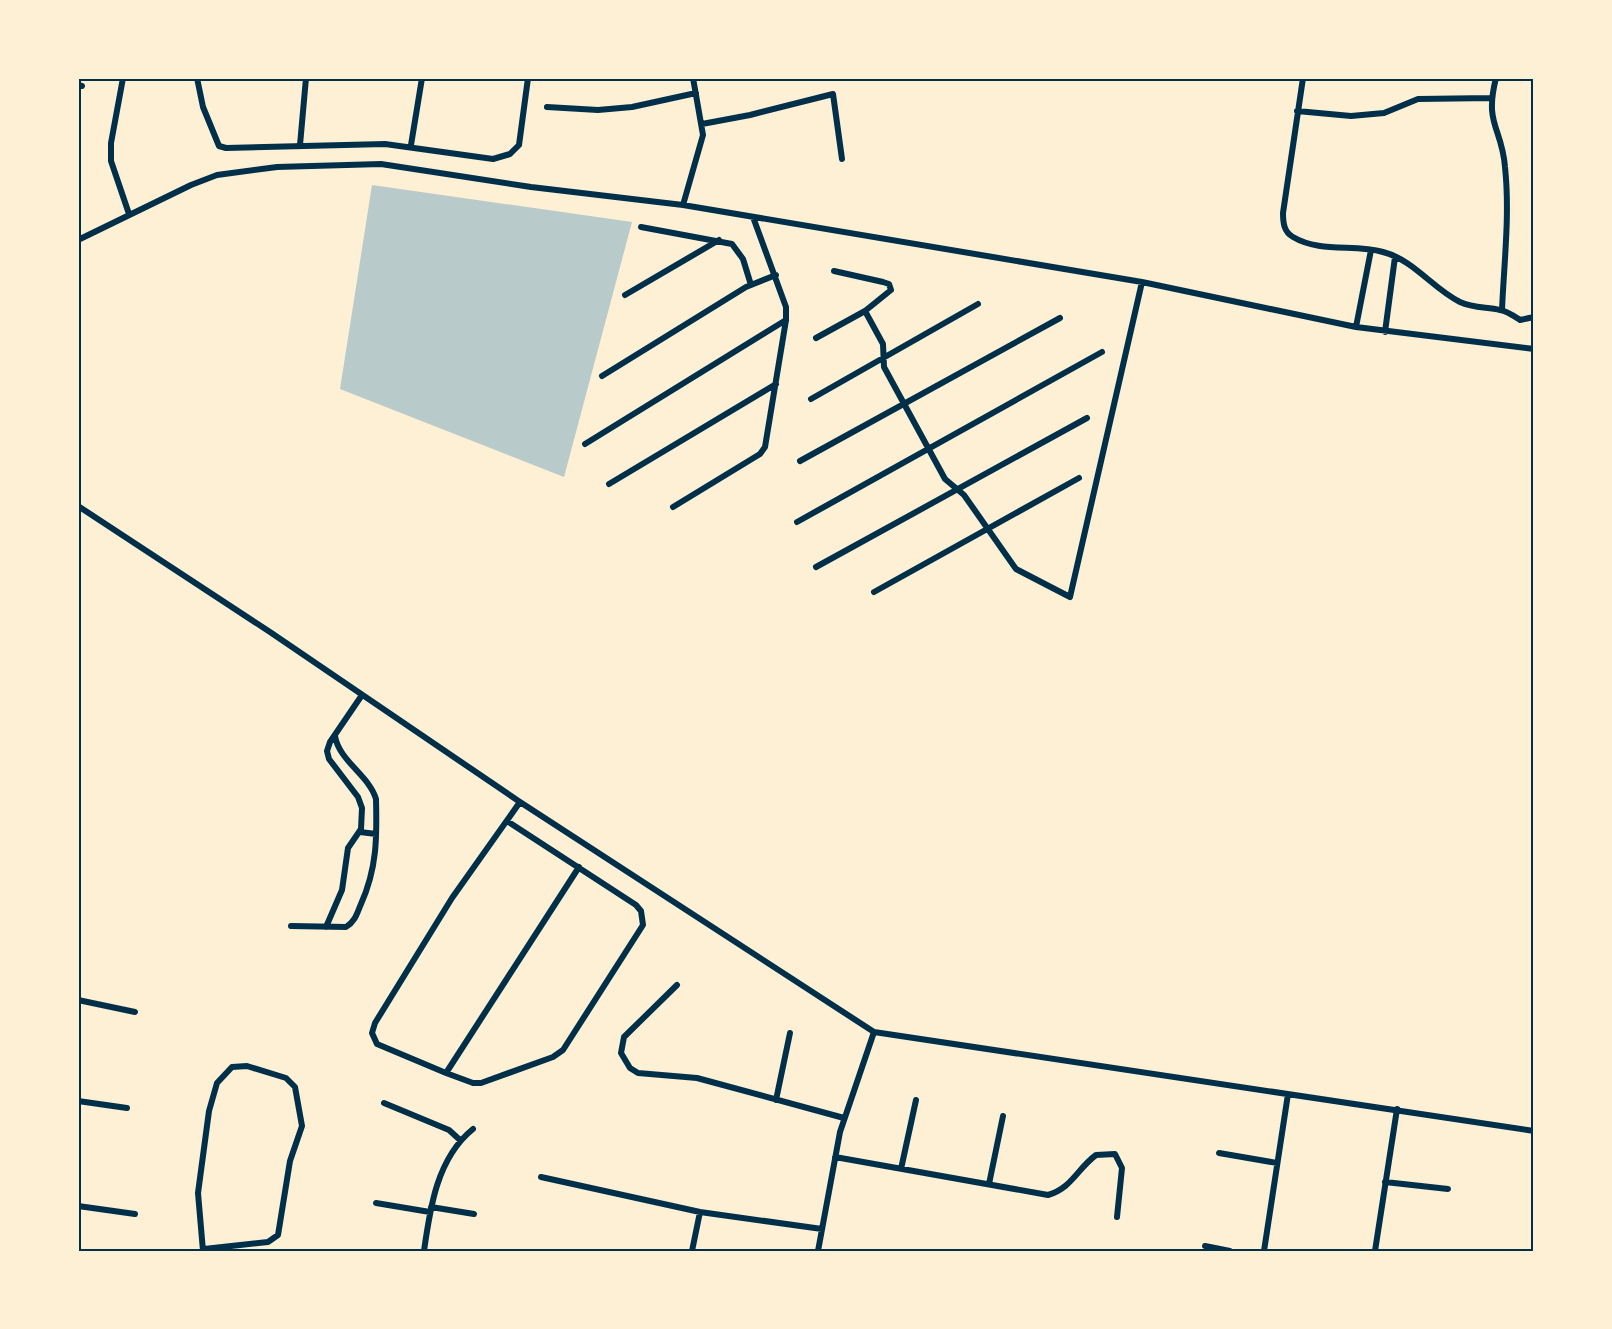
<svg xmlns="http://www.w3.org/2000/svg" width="1612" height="1329" font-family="'Crimson Pro',serif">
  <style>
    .green { fill: #b9caca }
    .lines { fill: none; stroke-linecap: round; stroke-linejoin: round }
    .minor { stroke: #003049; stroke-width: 6 }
    .neatline { fill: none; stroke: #003049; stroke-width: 2 }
  </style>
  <rect width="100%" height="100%" fill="#fdf0d5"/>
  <!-- green -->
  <path class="green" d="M372 185 632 222 564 477 340 389Z"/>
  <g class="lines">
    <!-- minor -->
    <path class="minor" d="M123 78 111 143V161L129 214
      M197 78 203 107 219 146 226 148 385 144 493 159 510 154 519 145 528 78
      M1303 78 1283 213C1283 223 1284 232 1293 237 1320 253 1354 244 1383 252 1414 260 1432 288 1460 302 1473 308 1486 307 1500 310 1507 311 1514 316 1520 320L1534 317
      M1496 78C1484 125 1502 127 1505 167 1510 214 1504 263 1502 310
      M78 85 82 86
      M547 107 598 110 632 107 696 93
      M1297 111 1351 116 1384 113 1418 99 1491 98
      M702 124 750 115 833 94 842 159
      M300 145 306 78
      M411 145 422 78
      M683 205 703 135 693 78
      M641 227 732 244 743 259 751 285
      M78 240 191 185 217 175 277 167 381 164 531 187 683 205 1142 282 1356 327 1534 349
      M625 295 719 240
      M865 311 883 344 884 367 945 479 964 495 1016 569 1070 597 1142 282
      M1356 327 1371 250
      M1385 332 1395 257
      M816 338 865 311 891 290 889 284 883 282 834 271
      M602 376 746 287 776 275
      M811 399 978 304
      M585 444 786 320
      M800 461 1060 318
      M609 484 776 384
      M78 506 270 632 520 802 874 1032 1534 1131
      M673 507 760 454 765 447 786 320V307L753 217
      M797 522 1102 352
      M78 562V577
      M816 567 1087 418
      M874 592 1079 478
      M520 802 452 898 375 1023 372 1033 377 1044 446 1073 579 867
      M360 832 376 834
      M291 926 346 927C355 922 357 913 361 904 377 868 377 838 376 799 369 775 339 761 335 736
      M326 927 342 890 348 848 361 829 362 808 358 797 329 759 327 751 330 742 362 695
      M677 985 624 1037 621 1053 630 1068 638 1073 697 1078 844 1118
      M78 1000 135 1012
      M446 1073 473 1083H481L553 1057 563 1050 643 925 641 911 636 905 507 821
      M776 1100 790 1033
      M78 1101 127 1108
      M384 1103 449 1130 460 1140
      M1219 1153 1277 1163
      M835 1157 1048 1195C1072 1188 1077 1169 1096 1155L1115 1154 1122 1168 1117 1217
      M901 1169 916 1100
      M541 1177 700 1212 822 1229
      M1385 1182 1448 1189
      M989 1184 1003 1116
      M376 1203 430 1212
      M78 1206 135 1214
      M431 1207 474 1214
      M1205 1246 1230 1251
      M203 1251 198 1193 209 1111 217 1083 232 1067 247 1066 286 1078 295 1087 302 1126 290 1161 278 1235 268 1242 204 1249
      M424 1251C430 1208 437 1158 473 1129
      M692 1251 700 1212
      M818 1251 840 1132 874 1032
      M1264 1251 1288 1094
      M1375 1251 1397 1109"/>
  </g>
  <!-- border -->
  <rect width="1612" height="1329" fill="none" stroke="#fdf0d5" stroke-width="159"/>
  <rect x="80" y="80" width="1452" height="1170" class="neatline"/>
</svg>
